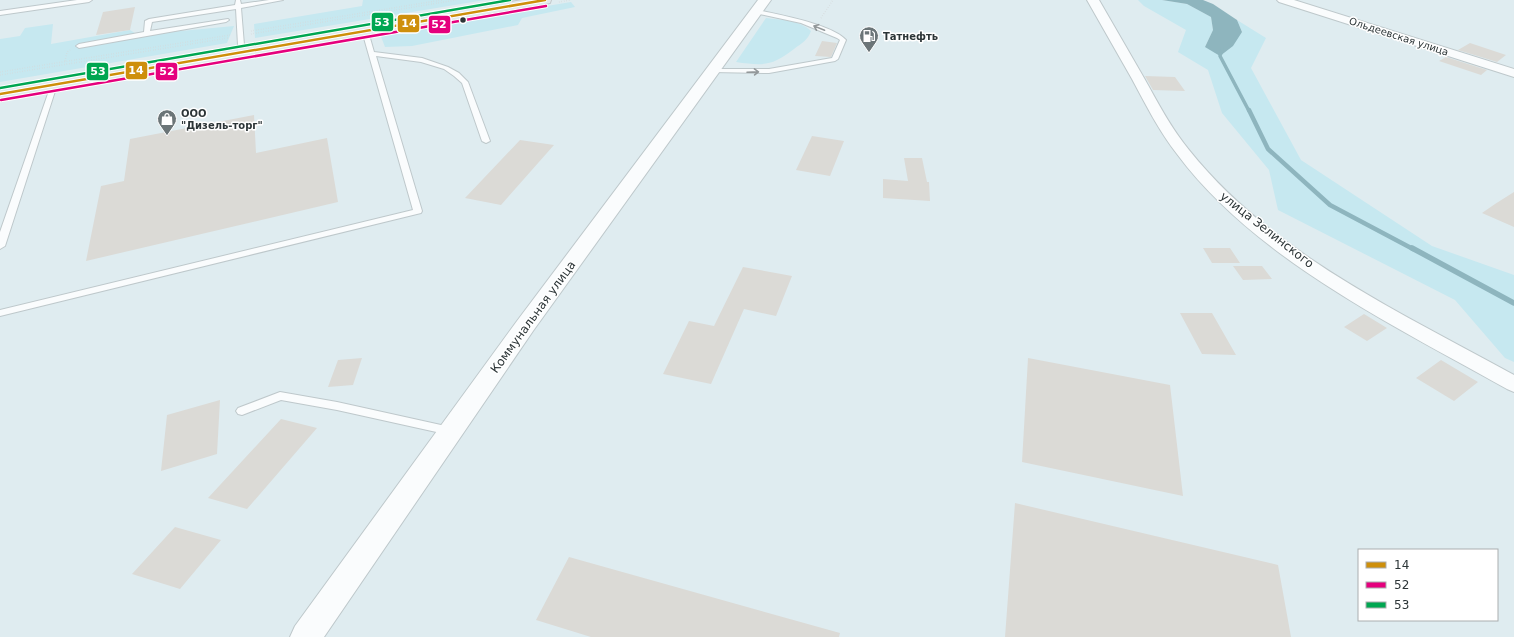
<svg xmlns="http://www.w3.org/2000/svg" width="1514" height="637" font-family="'DejaVu Sans',sans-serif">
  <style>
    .green { fill: #c6e8f0 }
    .water { fill: #8eb5be }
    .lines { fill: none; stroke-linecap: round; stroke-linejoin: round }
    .stream-far2 { stroke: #8eb5be; stroke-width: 3.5 }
    .stream-far1 { stroke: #8eb5be; stroke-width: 4.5 }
    .stream { stroke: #8eb5be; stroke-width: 5.5 }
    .building { fill: #dbdad6 }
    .service-casing { stroke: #bec8cb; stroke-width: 2 }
    .minor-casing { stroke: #bec8cb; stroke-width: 2 }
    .secondary-casing { stroke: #bec8cb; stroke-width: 2 }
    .primary-casing { stroke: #c2c8ca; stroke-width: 2 }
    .path { stroke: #d5d8d9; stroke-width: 1.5; stroke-dasharray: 0.5 2; stroke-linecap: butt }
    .service { fill: #fafcfd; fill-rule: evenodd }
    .minor { fill: #fafcfd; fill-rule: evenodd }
    .secondary { fill: #fafcfd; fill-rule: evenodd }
    .primary { fill: #e2eaed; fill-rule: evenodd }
    .bus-1-casing { stroke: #fff; stroke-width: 4.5 }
    .bus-2-casing { stroke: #fff; stroke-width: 4.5 }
    .bus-3-casing { stroke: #fff; stroke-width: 4.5 }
    .bus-1 { stroke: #ce8f0b; stroke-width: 2.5 }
    .bus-2 { stroke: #e5007d; stroke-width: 2.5 }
    .bus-3 { stroke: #00a651; stroke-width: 2.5 }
    .oneway { stroke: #93989a }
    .bus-dot { fill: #2c3537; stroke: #fff; stroke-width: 1.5 }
    .labels { text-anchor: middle; stroke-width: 3; stroke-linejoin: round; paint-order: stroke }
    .far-poi-label { font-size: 10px; font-weight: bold; fill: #2c3537; stroke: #fff; text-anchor: start }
    .far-street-label { font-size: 10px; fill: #2c3537; stroke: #fff }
    .street-label { font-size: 12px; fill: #2c3537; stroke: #fff }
    .line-badge { stroke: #fff; stroke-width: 1.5 }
    .badge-label { font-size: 11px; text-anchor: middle; font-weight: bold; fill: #fff }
  </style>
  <rect width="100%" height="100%" fill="#dfecf0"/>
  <!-- green -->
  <path class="green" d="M363 0H485L255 38 254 24 362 6Z
    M1138 0H1162L1187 4 1211 17 1213 30 1205 47 1242 32 1237 20 1266 38 1251 68 1301 160 1432 246 1514 275V362L1505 358 1455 300 1278 210 1269 170 1222 113 1208 70 1178 52 1186 30 1144 6Z
    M571 2 575 7 522 18 518 25 412 46 385 47 380 34Z
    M766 18C780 20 800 20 811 31 808 40 802 43 794 49 772 66 764 66 736 62Z
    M53 24 51 44 130 30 138 35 234 26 227 43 0 82V39L20 36 25 28Z"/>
  <!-- water -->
  <path class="water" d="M1162 0H1203L1213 4 1237 20 1242 32 1233 46 1220 56 1205 47 1213 30 1211 17 1187 4Z"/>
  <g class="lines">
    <!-- stream-far2 -->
    <path class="stream-far2" d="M1222 49 1220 56 1249 111"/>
    <!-- stream-far1 -->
    <path class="stream-far1" d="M1249 110 1268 149 1330 205 1413 249"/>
    <!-- stream -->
    <path class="stream" d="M1412 248 1514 303"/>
  </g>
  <!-- building -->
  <path class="building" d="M135 7 130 30 96 35 103 12Z
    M822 41 837 43 831 57 815 56Z
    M1470 43 1506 55 1497 62 1458 50Z
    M1446 57 1487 70 1481 75 1439 61Z
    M1145 76 1175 77 1185 91 1153 90Z
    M254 115 256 153 327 138 338 202 86 261 101 186 124 181 130 139Z
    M812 136 844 141 830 176 796 170Z
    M520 140 554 145 501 205 465 198Z
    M904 158H922L927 182H929L930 201 883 198V179L908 181Z
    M1514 192V227L1482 213 1495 204Z
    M1203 248H1230L1240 263H1212Z
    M1233 266H1262L1272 279 1243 280Z
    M743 267 792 276 776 316 744 309 711 384 663 374 689 321 714 326Z
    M1180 313H1212L1236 355 1202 354Z
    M1364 314 1387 328 1367 341 1344 327Z
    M362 358 353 385 328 387 338 360Z
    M1028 358 1170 385 1183 496 1022 462Z
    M1441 360 1478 382 1454 401 1416 378Z
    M220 400 217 454 161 471 167 415Z
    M281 419 317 428 247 509 208 498Z
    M1015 503 1278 565 1291 637H1005Z
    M175 527 221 540 180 589 132 574Z
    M569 557 840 633 839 637H591L536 620Z"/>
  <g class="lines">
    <!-- service casing -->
    <g class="service-casing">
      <path id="service" d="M77 0H92L89 2 0 15V11Z
        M236 0H240L241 4 269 0H283L241 8 244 45 241 47 238 45 236 9 152 22 150 31 228 19 229 20 226 22 79 48 76 46 79 44 144 32 145 21 149 19 235 5Z
        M757 10C779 15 831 24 846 40L838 59 835 61 769 73 712 72V70L714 69H769L832 58 840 40 837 38 801 23 755 13 754 12Z
        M365 29 368 31 374 52 422 58 448 67 459 73 468 82 490 141 486 143 482 141 462 83 454 76 444 69 421 62 376 56 422 211 421 213 0 316V310L413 210 362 31Z
        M54 83 57 85 5 246 0 249V232L51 85Z
        M280 392 337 402 450 427 454 428 456 431 454 434 450 435 337 410 281 400 242 415 238 414 236 411 238 408Z"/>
    </g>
    <!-- minor casing -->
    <g class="minor-casing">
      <path id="minor" d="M1087 0H1099C1114 26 1129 52 1144 78 1158 103 1171 128 1189 150 1272 254 1400 312 1514 375V392L1507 389C1395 326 1255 259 1177 154 1159 131 1146 105 1132 79 1117 53 1102 26 1087 0Z
        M1277 0H1294L1514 69V77L1279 2Z"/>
    </g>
    <!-- secondary casing -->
    <g class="secondary-casing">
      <path id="secondary" d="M758 0H771L533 331 324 637H290L295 626 517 321Z"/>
    </g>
    <!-- primary casing -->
    <g class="primary-casing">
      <path id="primary" d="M522 0H551L550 3 545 4 0 99V89Z"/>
    </g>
    <!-- path -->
    <path class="path" d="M559 2 570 0
      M821 18 833 0
      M251 31 442 0
      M251 34 456 0
      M65 61 67 52 70 50
      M0 72 230 35
      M0 75 228 38"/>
    <!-- service -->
    <use href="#service" class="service"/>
    <!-- minor -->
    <use href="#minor" class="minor"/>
    <!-- secondary -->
    <use href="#secondary" class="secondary"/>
    <!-- primary -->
    <use href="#primary" class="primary"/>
    <!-- bus-1 casing -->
    <g class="bus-1-casing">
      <path id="bus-1" d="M0 94 545 0"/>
    </g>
    <!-- bus-2 casing -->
    <g class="bus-2-casing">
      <path id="bus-2" d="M1 100 546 6"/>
    </g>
    <!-- bus-3 casing -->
    <g class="bus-3-casing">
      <path id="bus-3" d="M0 88 510 0"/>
    </g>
    <!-- bus-1 -->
    <use href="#bus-1" class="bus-1"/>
    <!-- bus-2 -->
    <use href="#bus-2" class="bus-2"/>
    <!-- bus-3 -->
    <use href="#bus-3" class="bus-3"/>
  </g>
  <!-- one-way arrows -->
  <defs><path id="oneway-shaft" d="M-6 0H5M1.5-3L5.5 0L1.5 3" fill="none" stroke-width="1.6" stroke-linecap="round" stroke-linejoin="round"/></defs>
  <g class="oneway">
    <use href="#oneway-shaft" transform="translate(819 28) rotate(-158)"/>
    <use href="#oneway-shaft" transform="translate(753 72) rotate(-2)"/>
  </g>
  <!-- icons -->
  <defs>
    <g id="fuel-pin" transform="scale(1)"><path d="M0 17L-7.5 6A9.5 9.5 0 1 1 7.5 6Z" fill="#6b7578" stroke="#fff"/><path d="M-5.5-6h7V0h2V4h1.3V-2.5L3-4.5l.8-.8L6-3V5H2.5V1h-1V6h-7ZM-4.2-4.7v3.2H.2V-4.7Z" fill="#fff"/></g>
    <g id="shop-pin" transform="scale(1)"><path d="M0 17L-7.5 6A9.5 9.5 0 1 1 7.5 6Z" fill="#6b7578" stroke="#fff"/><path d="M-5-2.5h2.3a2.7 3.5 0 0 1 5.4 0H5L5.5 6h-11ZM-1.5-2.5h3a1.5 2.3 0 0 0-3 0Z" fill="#fff"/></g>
  </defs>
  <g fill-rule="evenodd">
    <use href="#fuel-pin" x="869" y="36"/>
    <use href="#shop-pin" x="167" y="119"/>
  </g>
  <!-- markers -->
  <circle class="bus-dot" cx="463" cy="20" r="3.5"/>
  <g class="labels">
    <!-- far-poi labels -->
    <g class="far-poi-label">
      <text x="883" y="40">Татнефть</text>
      <text x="181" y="117">ООО<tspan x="181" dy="12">"Дизель-торг"</tspan></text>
    </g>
    <!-- far-street labels -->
    <g class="far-street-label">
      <text transform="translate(1399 36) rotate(18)" y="4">Ольдеевская улица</text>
    </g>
    <!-- street labels -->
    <g class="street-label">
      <text transform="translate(1267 230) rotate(38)" y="4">улица Зелинского</text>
      <text transform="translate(533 317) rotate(-54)" y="4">Коммунальная улица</text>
    </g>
  </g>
  <g class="line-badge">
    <rect x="371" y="12" width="23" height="20" rx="4" fill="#00a651"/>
    <rect x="397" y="14" width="23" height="19" rx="4" fill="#ce8f0b"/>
    <rect x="428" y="15" width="23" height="19" rx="4" fill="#e5007d"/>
    <rect x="125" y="61" width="23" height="19" rx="4" fill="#ce8f0b"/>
    <rect x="86" y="62" width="23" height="19" rx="4" fill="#00a651"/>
    <rect x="155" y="62" width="23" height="19" rx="4" fill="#e5007d"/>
  </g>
  <g class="badge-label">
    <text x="382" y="26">53</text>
    <text x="409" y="27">14</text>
    <text x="439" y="28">52</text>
    <text x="136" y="74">14</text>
    <text x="98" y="75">53</text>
    <text x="167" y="75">52</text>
  </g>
  <!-- legend -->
  <rect x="1358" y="549" width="140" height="72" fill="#ffffff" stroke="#abaeaf"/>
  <rect x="1366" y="562" width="20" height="6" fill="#ce8f0b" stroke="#abaeaf"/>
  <text x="1394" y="569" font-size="12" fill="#2c3537">14</text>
  <rect x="1366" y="582" width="20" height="6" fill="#e5007d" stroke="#abaeaf"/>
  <text x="1394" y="589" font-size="12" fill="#2c3537">52</text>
  <rect x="1366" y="602" width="20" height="6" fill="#00a651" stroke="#abaeaf"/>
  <text x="1394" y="609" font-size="12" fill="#2c3537">53</text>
</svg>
